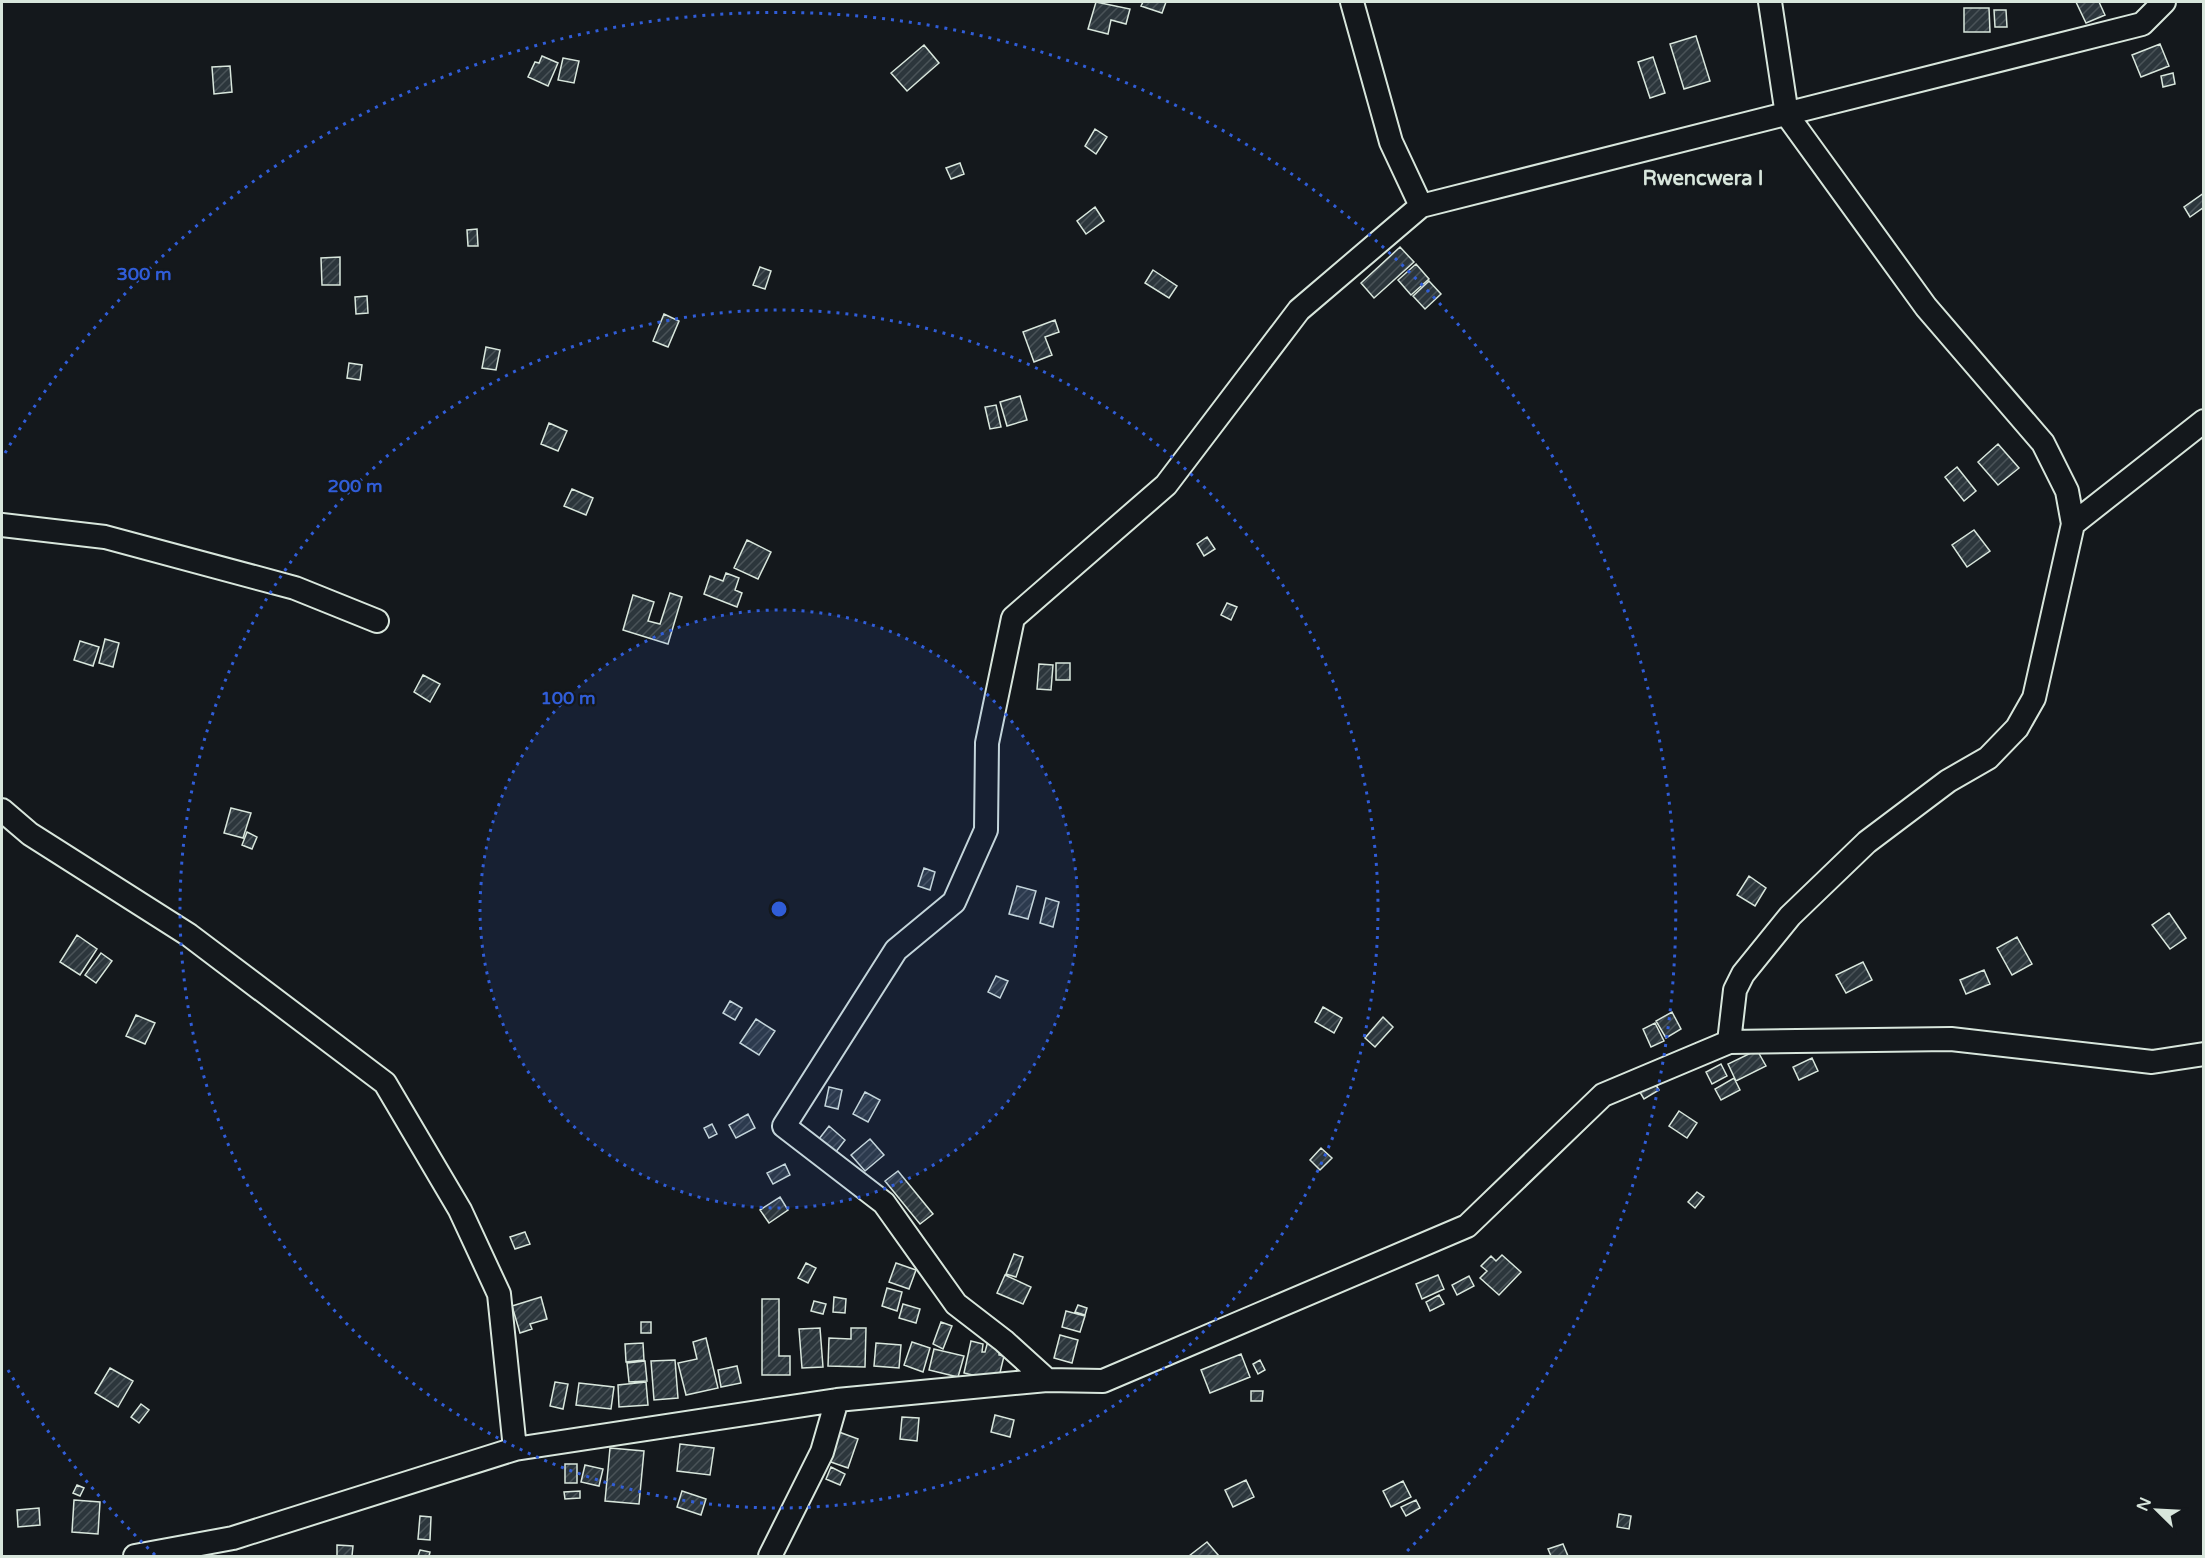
<svg xmlns="http://www.w3.org/2000/svg" width="2205" height="1558" font-family="'Varela Round',sans-serif">
  <style>
    .building { fill: url(#building-hatch); stroke: #d8e6dc; stroke-width: 1.5 }
    .lines { fill: none; stroke-linecap: round; stroke-linejoin: round }
    .minor-casing { stroke: #d8e6dc; stroke-width: 26 }
    .minor { stroke: #14181c; stroke-width: 22 }
    .ring { fill: none; stroke: #305dd8; stroke-width: 3; stroke-dasharray: 3 6 }
    .labels { text-anchor: middle; stroke-width: 4.5; stroke-linejoin: round; paint-order: stroke }
    .quarter-label { font-size: 20px; font-weight: bold; fill: #d8e6dc; stroke: #14181c }
    .centre { fill: #305dd8; stroke: #14181c; stroke-width: 3 }
    .ring-label { font-size: 18px; text-anchor: middle; font-weight: bold; fill: #305dd8; stroke: #14181c; stroke-width: 4.5; stroke-linejoin: round; paint-order: stroke }
  </style>
  <defs>
    <pattern id="building-hatch" width="6" height="6" patternUnits="userSpaceOnUse" patternTransform="scale(1.5)"><rect width="6" height="6" fill="#2c363c"/><path d="M-1 1l2-2M0 6l6-6M5 7l2-2" fill="none" stroke="#4a5358"/></pattern>
  </defs>
  <rect width="100%" height="100%" fill="#14181c"/>
  <!-- building -->
  <path class="building" d="M1096 2 1130 9 1126 24 1111 20 1108 34 1088 29Z
    M1143 2H1166L1162 13 1141 6Z
    M2076 2H2099L2105 15 2086 23Z
    M1964 8H1989L1990 32H1964Z
    M1994 10H2006L2007 27H1995Z
    M1696 36 1710 81 1684 89 1670 44Z
    M2160 44 2169 66 2141 77 2132 55Z
    M924 45 939 63 907 91 891 73Z
    M542 56 558 63 548 86 528 77 535 62 539 63Z
    M1653 57 1665 93 1650 98 1638 62Z
    M563 58 579 61 574 83 558 80Z
    M230 66 232 92 214 94 212 67Z
    M2173 73 2175 84 2163 87 2161 76Z
    M1095 129 1107 137 1096 154 1085 146Z
    M960 163 964 174 951 179 946 168Z
    M2204 193V207L2190 217 2184 207Z
    M1095 207 1104 221 1086 234 1077 221Z
    M477 229 478 246H468L467 230Z
    M1400 247 1414 262 1374 298 1361 283Z
    M340 257V285H322L321 258Z
    M1416 264 1429 279 1411 295 1398 280Z
    M760 267 771 271 765 289 753 285Z
    M1153 270 1177 286 1169 298 1145 283Z
    M1429 281 1441 294 1425 309 1413 296Z
    M367 296 368 313 356 314 355 297Z
    M664 314 679 321 668 347 653 341Z
    M1055 320 1059 332 1045 337 1052 355 1034 362 1023 332Z
    M486 347 500 350 496 370 482 368Z
    M349 363 362 365 360 380 347 378Z
    M1020 396 1027 420 1007 426 1000 402Z
    M996 405 1001 427 990 429 985 407Z
    M549 423 567 431 558 451 541 444Z
    M1998 444 2019 468 1998 485 1978 462Z
    M1957 467 1976 491 1964 501 1945 477Z
    M572 489 593 498 586 515 564 506Z
    M1974 530 1990 551 1967 567 1952 545Z
    M1207 537 1215 549 1204 556 1197 544Z
    M747 540 771 552 758 579 734 568Z
    M726 573 739 578 735 590 742 593 737 607 704 594 710 576 723 581Z
    M670 593 682 597 668 644 623 630 633 595 654 602 648 621 660 624Z
    M1227 603 1237 607 1231 620 1221 615Z
    M105 639 119 643 113 667 99 663Z
    M80 641 99 647 93 666 74 660Z
    M1056 663H1070V680H1056Z
    M1039 664 1053 665 1051 690 1037 689Z
    M423 675 440 684 430 702 414 692Z
    M231 808 251 813 243 838 224 833Z
    M247 832 257 837 252 849 242 845Z
    M924 868 935 872 930 890 918 886Z
    M1749 876 1766 888 1755 906 1737 895Z
    M1017 886 1036 891 1028 919 1009 914Z
    M1046 898 1059 902 1053 927 1040 923Z
    M2169 913 2186 938 2170 949 2152 925Z
    M77 935 97 949 80 975 60 962Z
    M2017 937 2032 964 2012 975 1997 948Z
    M101 953 112 961 96 983 85 975Z
    M1863 962 1872 980 1846 993 1836 975Z
    M1984 970 1990 984 1966 994 1960 980Z
    M996 976 1008 981 1000 998 988 992Z
    M730 1001 742 1008 735 1020 723 1013Z
    M1323 1007 1342 1018 1334 1033 1315 1022Z
    M1672 1012 1681 1029 1666 1038 1656 1021Z
    M136 1015 155 1023 145 1044 126 1036Z
    M1383 1017 1393 1027 1375 1047 1365 1038Z
    M756 1019 775 1031 759 1055 740 1043Z
    M1655 1023 1664 1041 1651 1047 1643 1029Z
    M1757 1050 1766 1066 1736 1081 1728 1064Z
    M1812 1058 1818 1071 1799 1080 1793 1067Z
    M1721 1064 1727 1076 1712 1084 1706 1072Z
    M1734 1078 1740 1090 1721 1100 1715 1089Z
    M1653 1080 1659 1090 1644 1099 1638 1089Z
    M829 1087 842 1090 838 1109 825 1106Z
    M865 1092 880 1100 868 1122 853 1114Z
    M1679 1111 1697 1123 1687 1138 1669 1126Z
    M748 1114 755 1128 736 1138 729 1125Z
    M712 1124 717 1134 709 1138 704 1128Z
    M829 1126 845 1140 835 1153 819 1139Z
    M870 1139 884 1155 865 1171 851 1155Z
    M1321 1148 1332 1158 1320 1170 1310 1160Z
    M785 1164 790 1175 773 1184 767 1173Z
    M898 1171 933 1214 920 1224 885 1181Z
    M1697 1192 1704 1197 1695 1208 1688 1202Z
    M780 1197 788 1210 769 1223 760 1210Z
    M525 1232 530 1244 515 1249 510 1237Z
    M1014 1254 1023 1257 1016 1277 1006 1274Z
    M1502 1255 1521 1272 1499 1295 1480 1278 1487 1271 1481 1266 1491 1256 1496 1261Z
    M806 1263 816 1268 808 1283 798 1278Z
    M896 1263 916 1270 909 1289 889 1282Z
    M1005 1275 1031 1287 1023 1304 997 1293Z
    M1438 1275 1444 1289 1422 1299 1416 1284Z
    M1469 1276 1474 1286 1457 1295 1452 1285Z
    M887 1288 902 1292 897 1311 882 1306Z
    M1439 1295 1444 1304 1430 1311 1426 1302Z
    M541 1297 547 1319 530 1324 532 1329 520 1333 512 1306Z
    M834 1297 846 1299 845 1313 833 1312Z
    M762 1299H779V1356H790V1375H762Z
    M814 1301 826 1304 823 1314 811 1311Z
    M903 1304 920 1309 916 1323 899 1318Z
    M1078 1305 1087 1308 1085 1315 1075 1312Z
    M1066 1311 1085 1316 1080 1332 1062 1327Z
    M641 1322H651V1333H641Z
    M941 1322 952 1326 943 1349 933 1344Z
    M820 1328 823 1367 802 1368 799 1329Z
    M851 1328H866L865 1367 828 1366 829 1338 851 1339Z
    M1060 1335 1078 1340 1072 1363 1054 1358Z
    M706 1338 718 1388 686 1395 678 1363 697 1359 693 1342Z
    M971 1341 983 1344 982 1352H985L988 1341 1001 1344 999 1355 1004 1356 998 1381 964 1373Z
    M912 1342 930 1348 923 1372 904 1365Z
    M643 1343 644 1360 626 1362 625 1344Z
    M876 1343 901 1345 899 1368 874 1366Z
    M934 1349 964 1356 958 1377 929 1370Z
    M1241 1354 1250 1377 1210 1393 1201 1370Z
    M675 1360 678 1398 654 1400 651 1361Z
    M1260 1360 1265 1370 1258 1374 1253 1364Z
    M645 1361 647 1381 629 1382 627 1363Z
    M737 1366 741 1383 721 1387 718 1370Z
    M110 1368 133 1381 118 1407 95 1393Z
    M555 1382 568 1384 563 1409 550 1406Z
    M646 1382 648 1405 619 1407 618 1385Z
    M579 1383 614 1387 611 1409 576 1405Z
    M1251 1391H1263L1262 1401H1251Z
    M141 1404 149 1410 139 1423 131 1417Z
    M995 1415 1014 1420 1010 1437 991 1432Z
    M902 1417 919 1418 917 1441 900 1439Z
    M839 1432 858 1439 848 1468 828 1461Z
    M680 1444 714 1448 710 1475 677 1471Z
    M610 1448 644 1451 639 1504 605 1501Z
    M565 1464H577V1483H565Z
    M585 1465 603 1469 599 1486 581 1482Z
    M831 1467 845 1474 840 1485 826 1479Z
    M1246 1480 1254 1497 1233 1507 1225 1490Z
    M1403 1481 1411 1497 1391 1507 1383 1491Z
    M77 1485 84 1488 80 1496 73 1493Z
    M580 1491V1498L565 1499 564 1492Z
    M682 1491 706 1499 701 1515 677 1507Z
    M74 1500 100 1502 98 1534 72 1532Z
    M1416 1500 1420 1508 1406 1516 1401 1507Z
    M39 1508 40 1525 18 1527 17 1510Z
    M1619 1514 1631 1516 1629 1529 1617 1527Z
    M420 1516 431 1517 430 1540 418 1539Z
    M1207 1542 1219 1556H1189Z
    M1563 1544 1568 1556H1551L1548 1549Z
    M337 1545 353 1546 352 1556H337Z
    M420 1550 430 1552 429 1556H418Z"/>
  <g class="lines">
    <!-- minor casing -->
    <g class="minor-casing">
      <path id="minor" d="M1352 2 1391 142 1421 206
        M2073 524 2204 421
        M2 525 105 537 295 588 377 621
        M2 810 30 834 189 935 385 1083 460 1210 499 1294 515 1449
        M1729 1042 1735 990 1743 974 1790 916 1867 842 1948 781 1988 758 2017 728 2034 698 2073 524 2067 491 2043 443 1926 307 1787 115 1770 2
        M1047 1380 1004 1341 956 1304 884 1203 784 1126 896 950 954 902 986 830 987 743 1013 618 1166 485 1299 310 1421 206 2142 24 2164 2
        M135 1556 233 1538 515 1449 837 1400 1047 1380 1103 1381 1467 1226 1603 1095 1729 1042 1951 1039 2152 1062 2204 1054
        M770 1556 822 1452 837 1400"/>
    </g>
    <!-- minor -->
    <use href="#minor" class="minor"/>
  </g>
  <!-- distance rings -->
  <circle cx="779" cy="909" r="299" fill="#305dd8" fill-opacity=".12"/>
  <g class="ring">
    <circle cx="779" cy="909" r="299"/>
    <circle cx="779" cy="909" r="599"/>
    <path d="M155 1555A898 898 0 0 1 5 1365M5 453A898 898 0 1 1 1403 1555"/>
  </g>
  <g class="labels">
    <!-- quarter labels -->
    <g class="quarter-label">
      <text x="1703" y="185">Rwencwera I</text>
    </g>
  </g>
  <circle cx="779" cy="909" r="9" class="centre"/>
  <g class="ring-label">
    <text x="144" y="280">300 m</text>
    <text x="355" y="492">200 m</text>
    <text x="568" y="704">100 m</text>
  </g>
  <!-- border -->
  <rect width="2205" height="1558" fill="none" stroke="#d8e6dc" stroke-width="6"/>
  <!-- north arrow -->
  <g transform="translate(2157 1510) rotate(294)" stroke="#14181c" stroke-width="4.5" paint-order="stroke">
  <path d="M0-4.5L10 22L0 15L-10 22Z" fill="#d8e6dc"/>
  <text y="-9" font-size="16" font-weight="bold" text-anchor="middle" fill="#d8e6dc">N</text>
  </g>
</svg>
